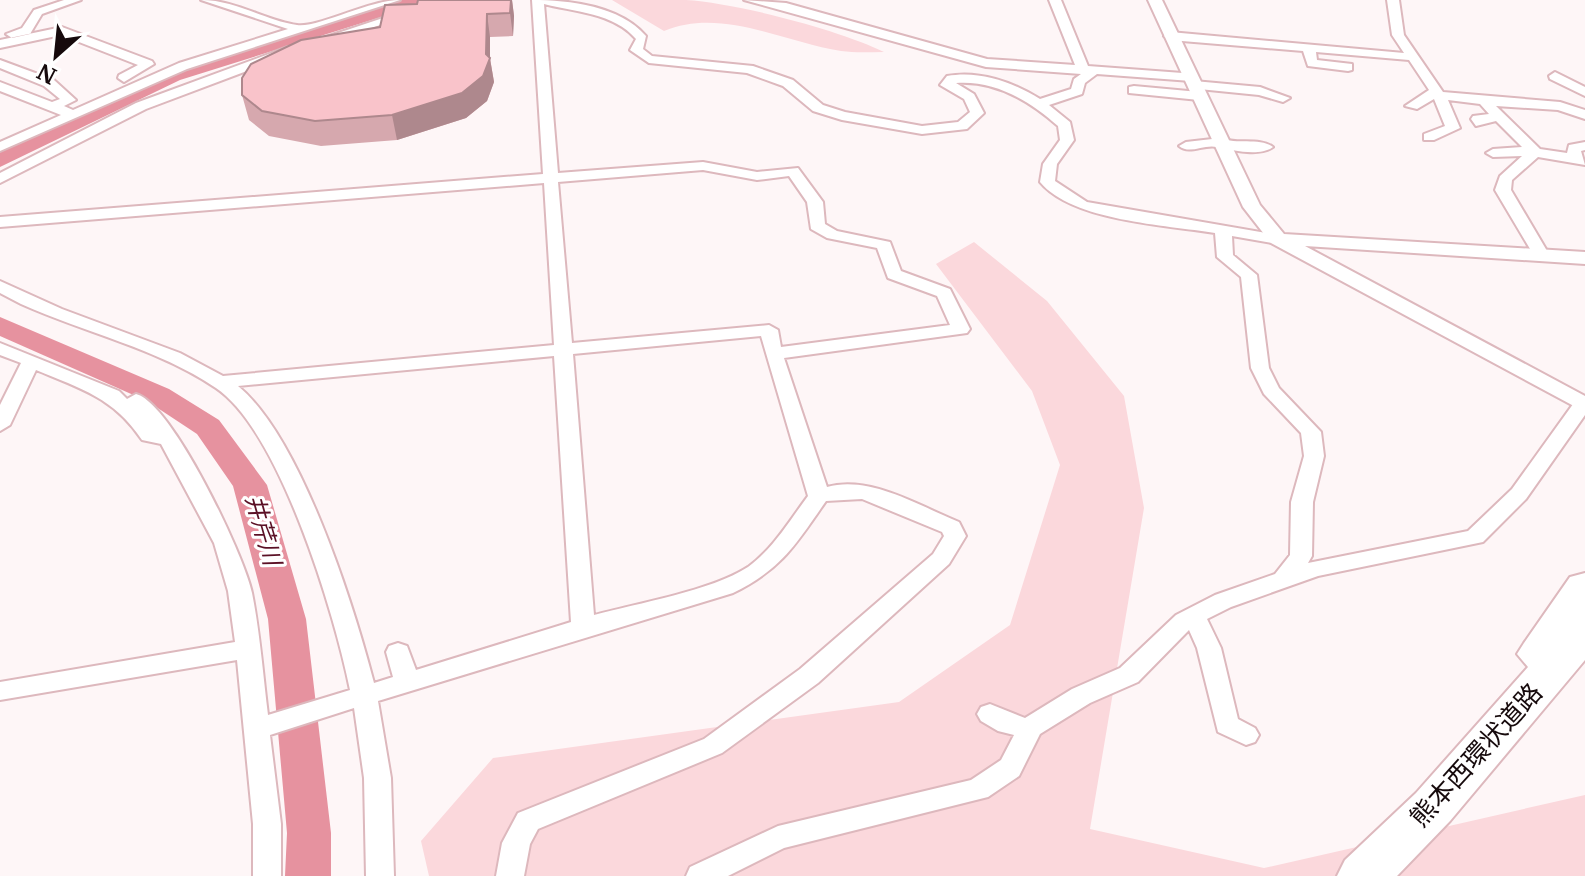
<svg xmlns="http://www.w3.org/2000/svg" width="1585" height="876" font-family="Merriweather,'Noto Sans JP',serif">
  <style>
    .green { fill: #fbd8dc }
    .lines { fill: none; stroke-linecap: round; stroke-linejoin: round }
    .river { fill: #e6929f; fill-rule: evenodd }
    .minor-casing { stroke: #ddb8bd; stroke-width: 4 }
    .tertiary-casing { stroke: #ddb8bd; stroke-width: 4 }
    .motorway-casing { stroke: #ddb8bd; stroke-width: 4 }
    .minor { fill: #fff; fill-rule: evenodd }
    .tertiary { fill: #fff; fill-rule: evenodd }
    .motorway { fill: #fff; fill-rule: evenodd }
    .wall { fill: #d6a8ae }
    .shaded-wall { fill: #ae888d }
    .building { fill: #f9c3ca; stroke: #ae888d; stroke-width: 2 }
    .labels { text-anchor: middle; stroke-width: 6; stroke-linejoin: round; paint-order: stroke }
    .water-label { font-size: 24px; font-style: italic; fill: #5b1025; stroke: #fff }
    .near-street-label { font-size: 26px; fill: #160a0c; stroke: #fff }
  </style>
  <rect width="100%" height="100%" fill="#fef6f7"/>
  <!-- green -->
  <path class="green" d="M612 0C636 0 662 0 686 0 736 3 840 30 884 52 870 52 855 53 841 51 784 42 721 7 664 31Z
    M974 242 1047 301 1124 396 1144 508 1090 829 1264 868 1585 795V876H429L421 841 493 758 899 702 1010 625 1060 465 1032 391 936 264Z"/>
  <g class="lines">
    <!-- river -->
    <path class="river" d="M398 0H426L423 4 180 80 0 167V151L166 72Z
      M0 317 169 389 219 420 267 485 306 619 331 833V876H285L287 833 268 619 233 486 197 434 147 401 0 336Z"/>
    <!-- minor casing -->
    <g class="minor-casing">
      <path id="minor" d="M64 0H81L42 14 30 34 12 38 6 34 22 28 34 10Z
        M201 0C236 0 264 20 297 25 318 28 369 0 400 0L187 69 0 151V142L61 115 0 91V82L52 102 60 99 44 86 0 68V60L54 80 76 100 64 106 73 110 179 63 288 29Z
        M437 0H454L327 43 317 40Z
        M532 0C570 0 620 6 646 36L643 49 652 56 753 66 793 80 823 105 845 112 922 126 958 122 970 112 964 99 940 85 947 76C979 70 1013 82 1040 99L1071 89 1074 79 1081 74 986 67 744 0 786 3 987 59 1075 65 1049 0H1061L1088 66 1196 74 1197 77 1191 81 1097 74 1085 83 1082 94 1049 105 1070 122 1074 140 1057 164 1055 181 1087 202 1284 236 1286 239 1278 244 1232 236 1233 255 1257 275 1269 368 1279 388 1321 432 1324 456 1313 502 1312 556 1308 563 1468 531 1512 489 1576 400 1585 399V415L1526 499 1483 542 1318 576 1231 607 1207 619 1221 648 1238 719 1255 728 1259 735 1255 742 1246 745 1218 732 1197 648 1189 630 1138 682 1090 703 1040 734 1019 776 988 797 784 848 728 876H686L690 867 778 826 971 780 1001 760 1014 735 998 731 981 721 977 714 981 707 990 704 1025 718 1072 689 1120 668 1176 615 1215 595 1275 574 1290 555 1291 502 1304 456 1301 433 1264 394 1251 368 1241 277 1217 257 1215 233C1166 225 1072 221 1040 182L1043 164 1060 140 1058 126C1030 101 995 80 956 83L974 94 984 113 967 129 922 134 842 120 813 111 783 86 747 73 649 63 630 50 636 39C614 13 575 12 544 4L558 173 703 162 757 172 798 168 823 202 825 224 837 231 890 242 901 271 950 289 970 329 967 333 784 358 827 487C870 475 919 506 959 522L966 536 949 564 818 683 722 753 538 829 530 844 524 876H496L502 843 518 813 704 739 800 669 933 554 944 536 942 532 862 499 826 501C796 544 782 569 733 593L378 701 391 778 394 876H366L364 778 354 708 270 735 281 824V876H253V824L237 660 0 700V682L235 642 228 591 214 543 161 444 142 440C114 398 82 389 36 370L10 425 0 431V405L21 363 0 355V343L119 391 127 399 136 394C172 403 244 555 252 593 260 633 263 675 268 715L350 690C335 615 280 431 216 388 157 348 85 333 21 304L0 293V281L62 309 180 353 223 376 554 345 544 183 0 227V217L543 174ZM703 170 757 180 789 176 807 202 811 229 827 238 877 248 888 278 937 296 950 325 781 347 778 330 769 325 572 343 558 182ZM761 336 808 496C790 520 773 549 748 567 711 591 638 603 594 615L573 354ZM554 356 571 622 416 670 407 646 398 643 389 646 386 652 393 677 374 683C353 603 301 438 238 386Z
        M1387 0H1399L1404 35 1443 92 1560 102 1585 110V119L1558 110 1496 106 1540 149 1567 153 1569 145 1585 142V150L1581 151 1585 165 1538 157 1512 180 1511 190 1550 256 1548 259H1536L1495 190 1500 176 1522 156 1493 157 1486 153 1493 149 1522 147 1496 121 1476 126 1471 119 1473 116 1489 114 1480 104 1448 100 1460 128 1434 140H1424V134L1445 126 1434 99 1417 109 1405 106 1429 90 1409 60 1316 52 1317 60 1352 64V70L1348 71 1308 66 1303 51 1170 40 1164 36 1170 32 1404 53 1392 35Z
        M62 27 152 61 154 64 124 82 118 78 119 75 138 65 61 35 0 48V40Z
        M288 47 294 51 292 54 146 109 0 183V173L136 103Z
        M1555 72 1585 87V96L1550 79 1549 76Z
        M1194 81 1260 87 1290 98 1283 102 1259 95 1189 88 1188 85Z
        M1134 86 1199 92 1206 96 1199 100 1129 93V87Z
        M1221 138C1236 145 1260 137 1273 147 1260 157 1231 150 1217 147 1203 144 1190 155 1179 146L1186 142Z"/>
    </g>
    <!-- tertiary casing -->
    <g class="tertiary-casing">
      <path id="tertiary" d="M1148 0H1162L1260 205 1284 234 1585 252V264L1305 246 1585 396V412L1271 243 1243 207Z"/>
    </g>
    <!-- motorway casing -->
    <g class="motorway-casing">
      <path id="motorway" d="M1585 573V660L1450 821 1397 876H1337L1345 860 1416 793 1528 667 1517 654 1524 643 1570 577Z"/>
    </g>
    <!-- minor -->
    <use href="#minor" class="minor"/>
    <!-- tertiary -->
    <use href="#tertiary" class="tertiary"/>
    <!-- motorway -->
    <use href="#motorway" class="motorway"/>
  </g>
  <!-- wall -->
  <path class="wall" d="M418 0H512L514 16 513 36 490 37V58L494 82 487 101 466 118 397 140 321 146 269 136 249 120 242 95 380 27 417 4Z"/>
  <!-- shaded-wall -->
  <path class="shaded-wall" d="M511 0H512L514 16 513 36 510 13Z
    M487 14 490 37V59L494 82 487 101 466 118 397 140 392 115 486 54Z"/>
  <!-- building -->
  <path class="building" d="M418 0H511L510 13 487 14 486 54 490 58 483 76 462 93 392 115 315 121 262 111 242 95V78L251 64 301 40 380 27 385 5 417 4Z"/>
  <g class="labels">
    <!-- water labels -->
    <g class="water-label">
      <text transform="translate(263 530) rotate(74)" y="8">井芹川</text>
    </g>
    <!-- near-street labels -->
    <g class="near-street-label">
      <text transform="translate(1476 755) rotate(-48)" y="9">熊本西環状道路</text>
    </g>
  </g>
  <!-- north arrow -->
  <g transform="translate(56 56) rotate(207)" stroke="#ffffff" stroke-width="6" paint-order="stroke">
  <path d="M0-6L14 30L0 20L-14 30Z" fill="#160a0c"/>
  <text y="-12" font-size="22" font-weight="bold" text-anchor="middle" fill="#160a0c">N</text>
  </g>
</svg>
